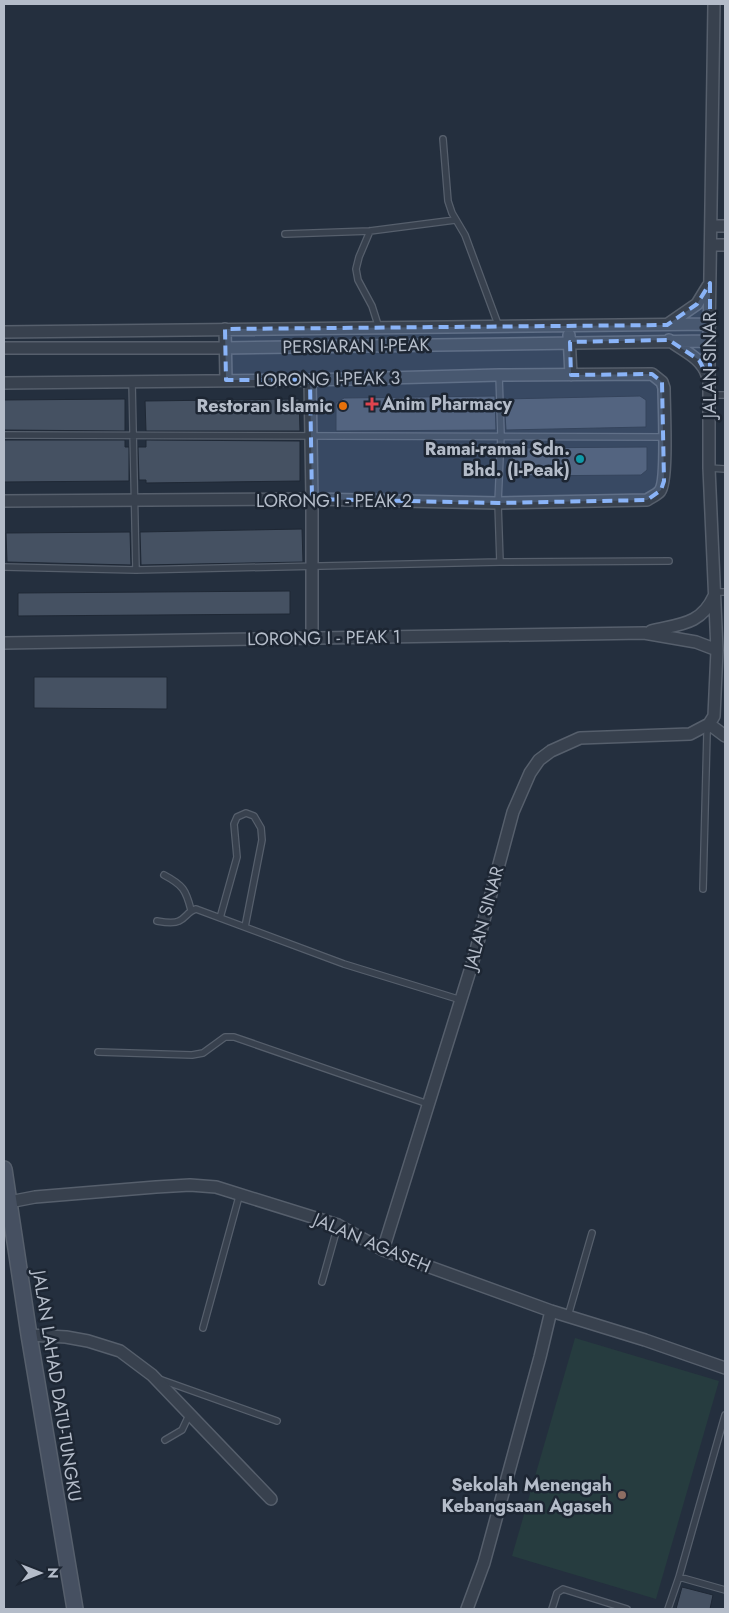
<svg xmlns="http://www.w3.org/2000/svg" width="729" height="1613" font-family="Jost,sans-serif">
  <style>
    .grass { fill: #263c3f }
    .building { fill: #455162; stroke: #1f2835 }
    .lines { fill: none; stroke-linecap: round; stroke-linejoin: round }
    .service-casing { stroke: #565f6c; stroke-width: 8 }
    .minor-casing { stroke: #565f6c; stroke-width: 14 }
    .secondary-casing { stroke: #565f6c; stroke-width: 18 }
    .service { stroke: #38414e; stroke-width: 5.5 }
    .minor { stroke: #38414e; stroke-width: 11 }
    .secondary { stroke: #465061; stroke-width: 15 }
    .marked { fill: #8ab4f8; fill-opacity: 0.2; stroke: #8ab4f8; stroke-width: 4; stroke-dasharray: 10 6; stroke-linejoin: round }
    .health-dot { fill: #e0444e; stroke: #1d2633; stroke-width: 2 }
    .food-dot { fill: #e8710a; stroke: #1d2633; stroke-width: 2 }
    .culture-dot { fill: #0f9aa8; stroke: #1d2633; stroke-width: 2 }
    .education-dot { fill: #8d6e63; stroke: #1d2633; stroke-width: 2 }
    .labels { text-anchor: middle; stroke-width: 5; stroke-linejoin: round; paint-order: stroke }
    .street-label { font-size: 18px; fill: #b4bcc9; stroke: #1d2633 }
    .poi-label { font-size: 18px; font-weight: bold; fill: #b4bcc9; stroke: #1d2633; text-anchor: end }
  </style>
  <rect width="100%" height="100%" fill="#242f3e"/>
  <!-- grass -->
  <path class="grass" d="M575 1338 719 1381 656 1599 512 1556Z"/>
  <!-- building -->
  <path class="building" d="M495 396 496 430 336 431V403L344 398Z
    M640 396 646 400V427L506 430 504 399Z
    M125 399V431L4 430V400Z
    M299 399 300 431H146L145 401Z
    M4 440H125V447H129V481L4 482Z
    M146 440 300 441V481L146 483V480H139L138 447H146Z
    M647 447V470L641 475 513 476 512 448Z
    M302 529 303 562 141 565 140 532Z
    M130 532 131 565 7 562 6 533Z
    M290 591V614L18 616V593Z
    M34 677H167V709L34 708Z
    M682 1587 713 1595 710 1609H676Z"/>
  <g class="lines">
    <!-- service casing -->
    <g class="service-casing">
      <path id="service" d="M443 139 448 201 452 213 465 235 499 327
        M370 231 359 257 356 269 358 280 372 306 379 328
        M285 234 370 231 455 220
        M499 375 501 435 498 503 500 562
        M132 382 136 570
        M710 395H725
        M4 435 664 437
        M709 468 725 469
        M4 567 136 570 500 562 669 561
        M715 592H725
        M164 875C183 885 186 890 191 910
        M703 889 707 733 709 724
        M220 918 237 857 234 824 237 817 246 813 254 816 261 828 262 840 245 927
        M157 921C163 922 173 924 179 921 186 918 188 911 196 909L344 964 461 1000
        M98 1052 192 1055 203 1053 225 1037H234L428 1104
        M322 1282 338 1225
        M568 1316 592 1233
        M203 1328 240 1193
        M159 1379 277 1421
        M165 1440 182 1430 190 1413
        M679 1577 725 1590
        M552 1609 557 1593 563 1589 627 1609
        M668 1609 679 1577 725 1415"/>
    </g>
    <!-- minor casing -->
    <g class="minor-casing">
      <path id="minor" d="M711 226H725
        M711 245H725
        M668 324 697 304 708 286
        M225 329 226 380
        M4 332 710 324
        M569 335 571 375
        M669 340C683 351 701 357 707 375
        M4 348H225L709 341
        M310 380 312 499V639
        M4 383 310 380 499 375 652 374 662 382 664 388C664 405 668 481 660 491 657 495 651 497 647 500L498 503 312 499 4 501
        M651 631C679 624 701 625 714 596
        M4 643 644 633 696 642 717 650
        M709 724 725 736
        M4 1203 35 1197 156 1187 190 1185 216 1187 338 1225 383 1250 551 1311 645 1340 725 1368
        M383 1250 473 961 513 812 530 773 539 760 551 751 580 738 690 734 709 724 714 716 717 650 709 468V341L714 4
        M29 1335 66 1337 88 1341 120 1351 152 1375 271 1499
        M467 1609 484 1563 540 1357 551 1311"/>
    </g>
    <!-- secondary casing -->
    <g class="secondary-casing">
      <path id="secondary" d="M4 1169 29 1335 75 1609"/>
    </g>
    <!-- service -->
    <use href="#service" class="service"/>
    <!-- minor -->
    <use href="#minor" class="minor"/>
    <!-- secondary -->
    <use href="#secondary" class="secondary"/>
  </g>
  <!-- marked area -->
  <path class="marked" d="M710 283V381L699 360 669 340 570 342 571 375 652 374 662 382 664 481 661 490 647 500 498 503 312 499 310 380H226L225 329 667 325 697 304Z"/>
  <!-- markers -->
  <path class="health-dot" d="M369.5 396.5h5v5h5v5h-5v5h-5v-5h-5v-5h5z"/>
  <circle class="food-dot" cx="343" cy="406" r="5"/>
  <circle class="culture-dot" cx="580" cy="459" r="5"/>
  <circle class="education-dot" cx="622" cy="1495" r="5"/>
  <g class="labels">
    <!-- street labels -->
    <g class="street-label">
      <text transform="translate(356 346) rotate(-1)" y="6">PERSIARAN I-PEAK</text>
      <text transform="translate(710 365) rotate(-90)" y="6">JALAN SINAR</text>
      <text transform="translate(328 379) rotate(-1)" y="6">LORONG I-PEAK 3</text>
      <text x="334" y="507">LORONG I - PEAK 2</text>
      <text transform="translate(324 638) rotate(-1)" y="6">LORONG I - PEAK 1</text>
      <text transform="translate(484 918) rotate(-75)" y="6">JALAN SINAR</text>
      <text transform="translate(372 1243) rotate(23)" y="6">JALAN AGASEH</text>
      <text transform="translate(57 1386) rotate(81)" y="6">JALAN LAHAD DATU-TUNGKU</text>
    </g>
    <!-- poi labels -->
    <g class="poi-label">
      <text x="382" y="410" text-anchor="start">Anim Pharmacy</text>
      <text x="333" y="412">Restoran Islamic</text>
      <text x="570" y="455">Ramai-ramai Sdn.<tspan x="570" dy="21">Bhd. (I-Peak)</tspan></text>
      <text x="612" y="1491">Sekolah Menengah<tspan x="612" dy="21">Kebangsaan Agaseh</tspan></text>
    </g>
  </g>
  <!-- border -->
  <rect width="729" height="1613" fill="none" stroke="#b4bcc9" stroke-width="10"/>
  <!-- north arrow -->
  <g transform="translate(40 1573) rotate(90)" stroke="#1d2633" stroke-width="4" paint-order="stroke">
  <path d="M0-4L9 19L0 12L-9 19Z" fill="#b4bcc9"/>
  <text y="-8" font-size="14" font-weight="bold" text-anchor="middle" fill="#b4bcc9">N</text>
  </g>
</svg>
